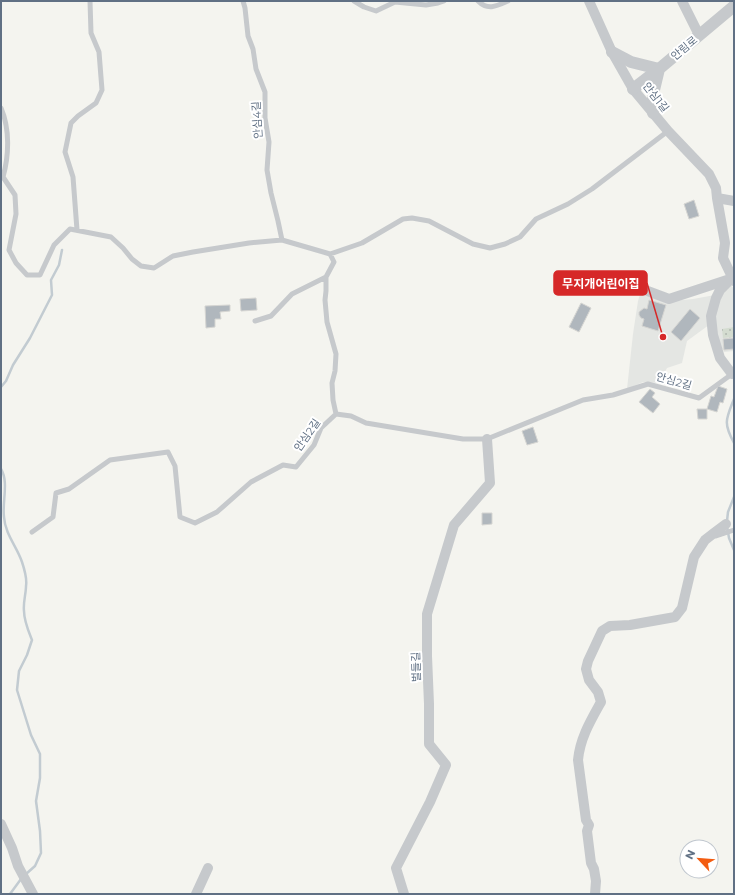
<svg xmlns="http://www.w3.org/2000/svg" width="735" height="895" font-family="Montserrat,'Noto Sans KR',sans-serif">
  <style>
    .built { fill: #e4e6e3 }
    .grass { fill: url(#grass-dots) }
    .lines { fill: none; stroke-linecap: round; stroke-linejoin: round }
    .stream { stroke: #c2cbd1; stroke-width: 2.5 }
    .building { fill: #b0b7bd; stroke: #d5d5d2 }
    .service { stroke: #c6c9cc; stroke-width: 5 }
    .minor { stroke: #c6c9cc; stroke-width: 10 }
    .tertiary { stroke: #c6c9cc; stroke-width: 12 }
    .labels { text-anchor: middle; stroke-width: 4; stroke-linejoin: round; paint-order: stroke }
    .street-label { font-size: 11px; fill: #607084; stroke: #fff }
    .leader { fill: none; stroke: #d62828; stroke-width: 1.5 }
    .callout-dot { fill: #d62828; stroke: #fff; stroke-width: 1.5 }
    .callout { fill: #d62828; stroke: #d62828; stroke-width: 1.5 }
    .callout-label { font-size: 12px; text-anchor: middle; font-weight: bold; fill: #fff }
  </style>
  <defs>
    <pattern id="grass-dots" width="8" height="8" patternUnits="userSpaceOnUse"><rect width="8" height="8" fill="#d4dcd0"/><path d="M2 2h.1M6 6h.1" fill="none" stroke="#afb7ae" stroke-width="1.8" stroke-linecap="round"/></pattern>
  </defs>
  <rect width="100%" height="100%" fill="#f4f4ef"/>
  <!-- built -->
  <path class="built" d="M730 284 734 289V351L724 352 717 340 713 322 687 341 682 363 667 368 659 383 643 382 627 389 633 334 638 301 641 291 672 301 693 299 715 295Z"/>
  <!-- grass -->
  <path class="grass" d="M734 327V337L723 338 722 329Z"/>
  <g class="lines">
    <!-- stream -->
    <path class="stream" d="M1 387 6 381 13 365 30 338 52 295 51 280 59 265 62 250
      M734 399C726 419 723 423 734 443
      M1 469C9 482 2 502 4 517 5 534 17 547 22 562 24 568 27 580 26 586 26 594 23 602 24 611 24 621 28 630 32 640L27 655 19 671 17 690 31 735 40 754V778L36 801 40 831 41 853 35 866 26 874
      M727 521 728 512 734 497
      M727 526 729 538 734 550
      M10 894 21 879"/>
  </g>
  <!-- building -->
  <path class="building" d="M694 200 699 216 689 219 684 204Z
    M256 298 257 310 241 311 240 299Z
    M649 300 666 305 658 331 642 326 644 319 641 318 639 315V312L644 308 647 309Z
    M581 303 591 308 579 332 569 327Z
    M230 305V311L220 312 221 319H215V327L206 328 205 306Z
    M690 309 700 318 681 341 671 332Z
    M734 338V349L724 350 723 339Z
    M718 386 727 389 723 403 720 402 717 412 707 409 711 396 714 397Z
    M650 389 655 393 652 397 660 404 653 413 639 402Z
    M697 409H707V419H698Z
    M533 427 538 442 527 445 522 431Z
    M482 513H492V524L482 525Z"/>
  <g class="lines">
    <!-- service -->
    <path class="service" d="M243 1 245 8 248 36 253 49 256 69 265 92V118L269 142 267 170 271 193 278 221 282 240
      M354 1 364 7 376 11 395 2 426 5 438 3 444 1
      M478 1C488 11 497 6 508 1
      M1 108C10 129 9 155 3 177L15 195 16 214 9 250 16 263 27 275H40L54 245 70 229 111 237 123 248 132 259 141 266 154 268 173 256 193 252 249 243 282 240 330 254 362 243 403 219 412 218 429 221 473 244 490 248 505 244 520 237 536 219 568 204 592 189 668 131
      M77 230 73 177 65 152 71 123 78 116 96 103 102 90 99 52 91 33 90 1
      M330 254 334 262 326 277V291L325 300 327 322 336 354 335 371 332 383 333 400 336 414
      M255 321 271 316 292 294 326 277
      M32 532 53 517 56 493 69 489 110 460 168 452 175 466 180 517 195 523 217 512 251 482 283 465 296 467 314 445 321 428 336 414 351 416 366 423 463 439H487L583 400 613 395 648 384 699 398 732 374H733
      M716 536 734 530"/>
    <!-- minor -->
    <path class="minor" d="M589 1 612 52 633 89 668 131 709 174 716 188 717 198 725 243 723 258 734 281
      M682 1 699 35
      M717 198 734 201
      M613 278 669 299 733 278
      M731 279 720 290 716 298 711 316 713 335 720 358 732 374
      M1 824 12 848 18 866 33 894
      M196 894 208 868
      M404 894 396 868 430 802 446 765 429 744V704L427 656V614L454 525 490 483 487 439
      M595 894 596 881 594 869 591 863 587 831 589 825 586 820 578 760C580 738 591 720 601 702L598 692 589 680 586 669 588 661 602 631 610 626 630 625 675 617 682 608 694 557 705 540 714 533 726 524"/>
    <!-- tertiary -->
    <path class="tertiary" d="M612 52 631 62 659 69 653 94V113
      M633 89 659 69 734 6"/>
  </g>
  <g class="labels">
    <!-- street labels -->
    <g class="street-label">
      <text transform="translate(684 48) rotate(-40)" y="4">안림로</text>
      <text transform="translate(656 97) rotate(52)" y="4">안심1길</text>
      <text transform="translate(257 120) rotate(-94)" y="4">안심4길</text>
      <text transform="translate(674 381) rotate(16)" y="4">안심2길</text>
      <text transform="translate(307 435) rotate(-55)" y="4">안심2길</text>
      <text transform="translate(416 667) rotate(-92)" y="4">벌들길</text>
    </g>
  </g>
  <!-- callouts -->
  <path class="leader" d="M663 337L647 283"/>
  <circle class="callout-dot" cx="663" cy="337" r="4"/>
  <rect class="callout" x="554" y="271" width="93" height="24" rx="4"/>
  <g class="callout-label">
    <text x="601" y="288">무지개어린이집</text>
  </g>
  <!-- border -->
  <rect width="735" height="895" fill="none" stroke="#607084" stroke-width="4"/>
  <!-- north arrow -->
  <g transform="translate(699 859) rotate(296)"><circle r="19" fill="#ffffff" stroke="#bfc6ce"/>
  <path d="M0-3L7 15L0 10L-7 15Z" fill="#f35c11"/>
  <text y="-6" font-size="11" font-weight="bold" text-anchor="middle" fill="#607084">N</text>
  </g>
</svg>
